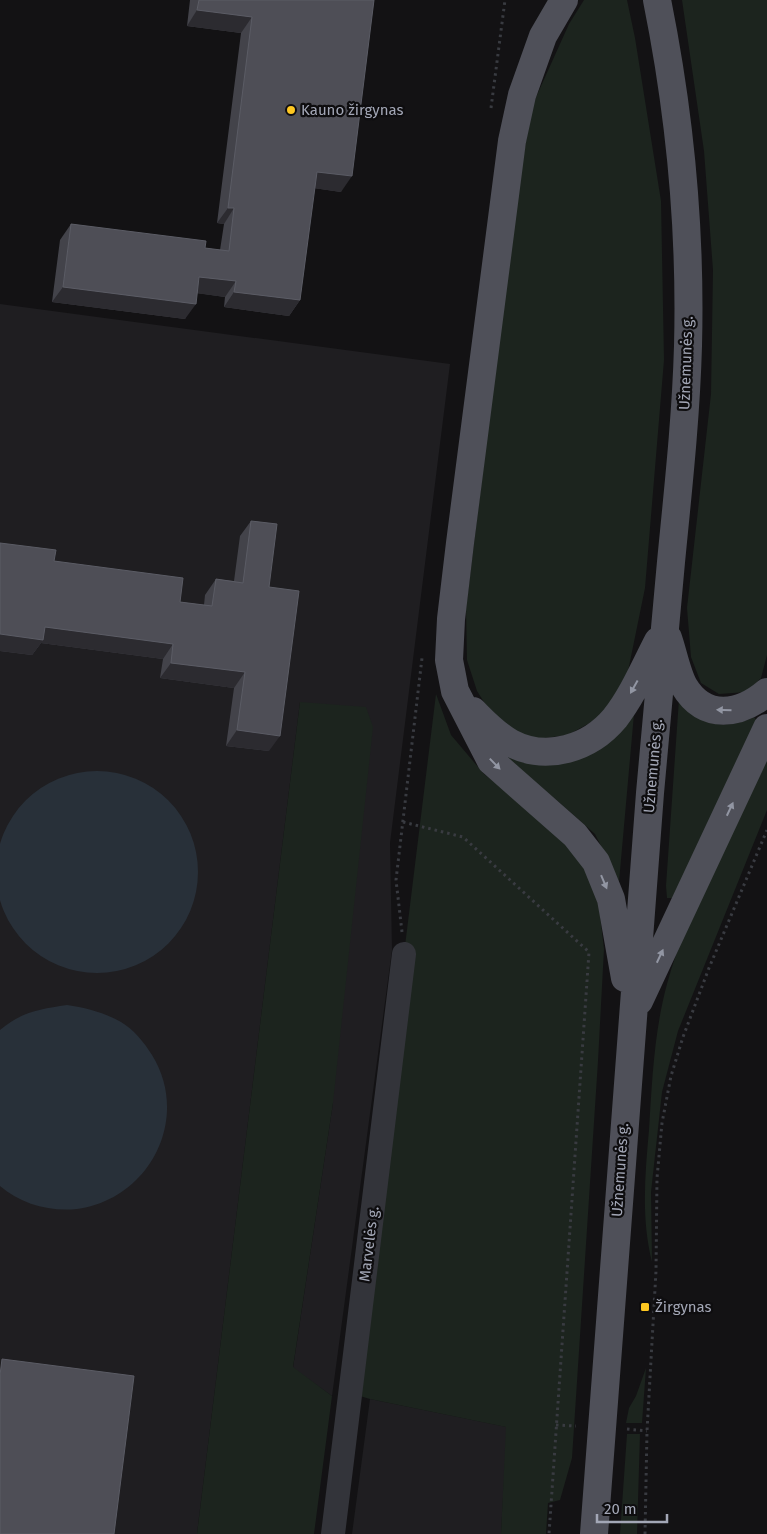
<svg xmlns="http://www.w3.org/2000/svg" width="767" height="1534" font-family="'Fira Sans',sans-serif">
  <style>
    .built { fill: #1f1e21 }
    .green { fill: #1c241e }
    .water { fill: #283039 }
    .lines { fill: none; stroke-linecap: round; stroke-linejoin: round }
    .path { stroke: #393b41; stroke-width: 3; stroke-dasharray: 2.5 4; stroke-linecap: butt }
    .minor { stroke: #33343a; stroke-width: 24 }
    .major { stroke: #4f5059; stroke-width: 28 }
    .wall { fill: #43434a }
    .shaded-wall { fill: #2c2b30 }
    .building { fill: #4e4e56; stroke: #5b5c65 }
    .oneway { fill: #9296a3 }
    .poi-dot { fill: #fec721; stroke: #0e0d0f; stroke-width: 2 }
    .labels { text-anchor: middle; stroke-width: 4.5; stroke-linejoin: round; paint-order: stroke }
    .poi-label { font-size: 15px; fill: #a3a7b6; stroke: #0e0d0f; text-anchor: start }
    .street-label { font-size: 15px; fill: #a3a7b6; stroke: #0e0d0f }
  </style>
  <rect width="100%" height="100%" fill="#131214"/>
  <!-- built -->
  <path class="built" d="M0 304 450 364 390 843 392 950 332 1396 293 1368 333 1103 300 702 197 1534H0Z
    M370 1399 507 1427 501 1534H352Z"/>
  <!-- green -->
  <path class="green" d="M584 0H627L635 38 661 201 664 360 645 588 625 686 602 716 568 735 537 739 513 730 491 713 477 691 467 660 466 609 515 206 532 106 569 24Z
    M682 0H767V655L761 678 747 692 719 694 701 683 691 657 687 608 711 394 713 270 704 151Z
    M436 694 451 735 484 774 545 822 577 852 598 898 604 949 598 1061 572 1458 560 1500 548 1503 546 1534H501L506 1427 370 1399 350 1393Z
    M679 699C688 706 698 718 707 722 723 727 740 724 754 717L758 722 675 898H667L666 886Z
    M300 702 366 707 373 727 333 1103 293 1367 332 1396 314 1534H197Z
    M634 714 619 882 595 834 560 803 517 768 499 751C538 764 561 773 598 749 611 741 624 724 634 714Z
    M767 751V810L678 1031 662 1092 651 1192 652 1262C641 1218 645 1175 649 1130 652 1082 654 1032 667 984 690 903 731 827 767 751Z
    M646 1368 642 1423H626L629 1408 636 1396Z
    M627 1434H640L637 1534H620Z"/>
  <!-- water -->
  <path class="water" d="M-4 872a101 101 0 1 1 202 0a101 101 0 1 1-202 0Z
    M67 1005C86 1008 103 1012 121 1022 133 1029 144 1042 152 1055 191 1118 150 1199 77 1209 50 1212 21 1204 0 1186V1030C21 1012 40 1009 67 1005Z"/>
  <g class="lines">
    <!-- path -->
    <path class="path" d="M491 108 505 0
      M403 822 463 837 589 952 549 1534
      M402 932 396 880 422 658
      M556 1425 576 1426
      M627 1429 647 1431
      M645 1534 647 1431 656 1271 657 1178 662 1123 671 1076 683 1037 709 968 767 830"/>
    <!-- minor -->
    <path class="minor" d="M333 1534 404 954"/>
    <!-- major -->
    <path class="major" d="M564 0 543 36 522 95 512 141 460 543 451 619 449 660 455 691 491 761 575 835 596 862 611 899 625 978
      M668 638C673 652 677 674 684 686 705 721 740 715 767 692
      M473 711C485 723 496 735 511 743 547 762 590 748 615 718 633 695 645 666 658 641
      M639 1001 767 728
      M594 1534C611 1287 629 1040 650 793 657 716 664 639 671 562 678 490 686 418 688 346 691 230 680 114 657 0"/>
  </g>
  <!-- wall -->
  <path class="wall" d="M190 0H374L341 192 314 188 300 300 289 316 224 307 225 297 197 293 185 319 52 302 60 240 71 224 205 248 220 250 224 224 217 223 241 33 187 26Z
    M251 521 269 587V751L226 746 234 688 160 678 163 659 41 643 32 655 0 651V543L180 602 204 605 205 595 216 579 234 581 240 536Z"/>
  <!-- shaded-wall -->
  <path class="shaded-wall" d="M197 10 252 17 241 33 187 26Z
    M317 172 352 176 341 192 306 187Z
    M228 208H234L224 224 217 223Z
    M199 277 236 281 225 297 188 292Z
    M63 287 196 304 185 319 52 302Z
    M234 292 300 300 289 316 224 307Z
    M45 627 173 644 163 659 41 643 32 655 0 651V634Z
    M171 663 245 672 234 688 160 678Z
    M237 730 280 736 269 751 226 746Z"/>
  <!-- building -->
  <path class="building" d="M199 0H374L352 176 317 172 300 300 234 292 236 281 199 277 196 304 63 287 71 224 206 241 205 248 229 251 234 208H228L252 17 197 10Z
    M251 521 277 524 269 587 299 591 280 736 237 730 245 672 171 663 173 644 45 627 43 640 0 634V543L56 550 54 561 183 578 180 602 212 606 216 579 243 583Z
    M2 1359 134 1376 114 1534H0V1375Z"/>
  <!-- one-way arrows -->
  <defs><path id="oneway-solid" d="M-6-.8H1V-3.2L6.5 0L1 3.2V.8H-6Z" transform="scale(1.25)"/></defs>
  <g class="oneway">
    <use href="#oneway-solid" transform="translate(634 687) rotate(119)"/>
    <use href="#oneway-solid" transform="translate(724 710) rotate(-178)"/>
    <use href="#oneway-solid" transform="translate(495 764) rotate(46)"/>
    <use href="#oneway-solid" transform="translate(730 809) rotate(-65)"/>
    <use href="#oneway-solid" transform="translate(604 882) rotate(67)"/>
    <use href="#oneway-solid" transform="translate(660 956) rotate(-65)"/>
  </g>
  <!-- markers -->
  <g class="poi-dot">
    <circle cx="291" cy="110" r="5"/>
    <rect x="640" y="1302" width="10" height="10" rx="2.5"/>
  </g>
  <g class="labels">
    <!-- poi labels -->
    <g class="poi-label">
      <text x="301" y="115">Kauno žirgynas</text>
      <text x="655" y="1312">Žirgynas</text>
    </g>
    <!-- street labels -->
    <g class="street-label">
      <text transform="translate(686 363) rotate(-88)" y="5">Užnemunės g.</text>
      <text transform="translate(653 766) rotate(-85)" y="5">Užnemunės g.</text>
      <text transform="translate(620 1170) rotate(-86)" y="5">Užnemunės g.</text>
      <text transform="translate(369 1244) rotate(-83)" y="5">Marvelės g.</text>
    </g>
  </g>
  <!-- scale -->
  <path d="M597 1514v8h70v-8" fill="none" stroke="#a3a7b6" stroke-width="2.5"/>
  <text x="604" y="1514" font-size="15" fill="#a3a7b6" stroke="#0e0d0f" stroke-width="4" paint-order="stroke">20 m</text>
</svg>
